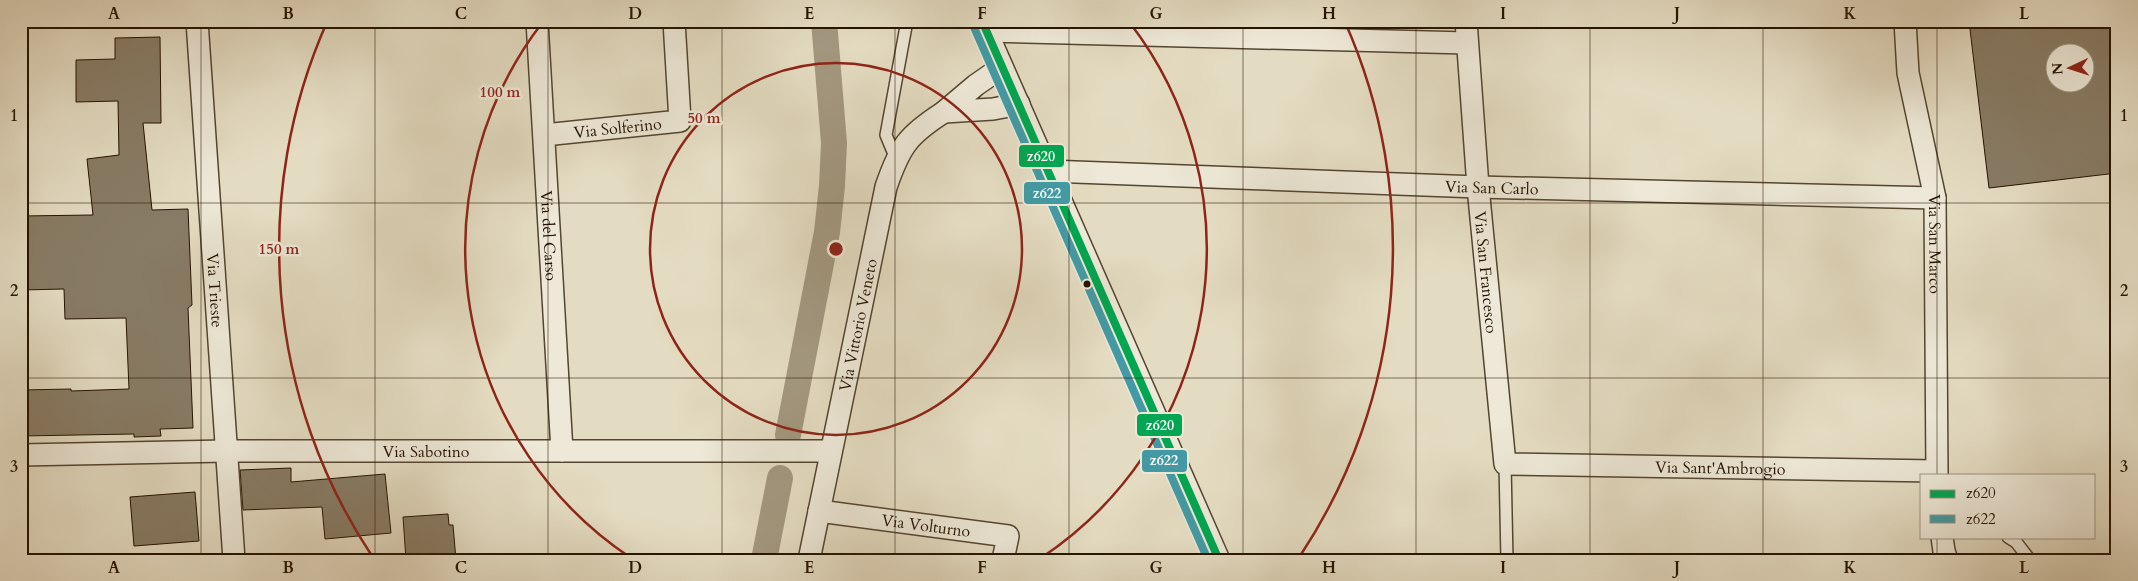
<svg xmlns="http://www.w3.org/2000/svg" width="2138" height="581" font-family="Cardo,serif">
  <style>
    .lines { fill: none; stroke-linecap: round; stroke-linejoin: round }
    .canal { stroke: #a39880; stroke-width: 26 }
    .building { fill: #887c65; stroke: #241300; fill-rule: evenodd }
    .lane-casing { stroke: #544530; stroke-width: 14 }
    .street-casing { stroke: #544530; stroke-width: 24 }
    .lane { stroke: #ede8d7; stroke-width: 11 }
    .street { stroke: #ede8d7; stroke-width: 21 }
    .bus-1-casing { stroke: #ede8d7; stroke-width: 11 }
    .bus-2-casing { stroke: #ede8d7; stroke-width: 11 }
    .bus-1 { stroke: #00a651; stroke-width: 8 }
    .bus-2 { stroke: #439aa4; stroke-width: 8 }
    .grid { fill: none; stroke: #241300; stroke-width: 1; stroke-opacity: 0.55 }
    .ring { fill: none; stroke: #8f2418; stroke-width: 2.5 }
    .bus-dot { fill: #241300; stroke: #ede8d7; stroke-width: 2 }
    .labels { text-anchor: middle; stroke-width: 5; stroke-linejoin: round; paint-order: stroke }
    .street-label { font-size: 16px; fill: #241300; stroke: #ede8d7 }
    .centre { fill: #8f2418; stroke: #ede8d7; stroke-width: 2.5 }
    .ring-label { font-size: 15px; text-anchor: middle; font-weight: bold; fill: #8f2418; stroke: #ede8d7; stroke-width: 5; stroke-linejoin: round; paint-order: stroke }
    .line-badge { stroke: #ede8d7; stroke-width: 2 }
    .badge-label { font-size: 14px; text-anchor: middle; font-weight: bold; fill: #fff }
    .neatline { fill: none; stroke: #241300; stroke-width: 2 }
    .grid-label { font-size: 16px; text-anchor: middle; font-weight: bold; fill: #241300 }
  </style>
  <rect width="100%" height="100%" fill="#e4dcc2"/>
  <filter id="stains"><feTurbulence type="fractalNoise" baseFrequency=".004" numOctaves="4"/><feColorMatrix values="0 0 0 0 .2 0 0 0 0 .09 0 0 0 0 .02 0 0 0 .5 -.17"/></filter>
  <radialGradient id="worn" r=".72"><stop offset=".6" stop-color="#630" stop-opacity="0"/><stop offset="1" stop-color="#630" stop-opacity=".3"/></radialGradient>
  <g class="lines">
    <!-- canal -->
    <path class="canal" d="M788 435 827 232 832 186 834 143 824 21
      M764 560 780 478"/>
  </g>
  <!-- building -->
  <path class="building" d="M1969 21H2117V173L1989 188ZM2056 52H2086V82H2056Z
    M160 37 161 123H143L152 210 188 209 192 305 188 308 193 428 160 429 161 436 134 437V434L21 436V390L71 389V391L129 389 126 318 65 319 64 289 21 290V216L93 215 87 159 119 155 118 101 76 102V60L115 59V38Z
    M291 468V482L385 474 391 533 325 539 322 507 243 510 240 470Z
    M195 492 199 541 134 546 130 497Z
    M448 514 449 525H453L456 560H406L403 517Z"/>
  <g class="lines">
    <!-- lane casing -->
    <g class="lane-casing">
      <path id="lane" d="M896 159 886 135 907 21
        M1505 464 1507 560
        M2008 537 2016 542 2030 560"/>
    </g>
    <!-- street casing -->
    <g class="street-casing">
      <g id="street">
        <path id="s1" d="M197 21 234 560"/>
        <path id="s2" d="M537 21 562 451"/>
        <path d="M982 21 1219 560"/>
        <path id="s3" d="M1466 21 1478 187 1505 464 1936 471"/>
        <path id="s4" d="M1905 21 1908 73 1935 198 1937 475"/>
        <path d="M986 31 1467 43"/>
        <path d="M1002 67 976 85 944 112 993 109 1019 104"/>
        <path id="s5" d="M544 135 680 121 674 21"/>
        <path id="s6" d="M1048 171 1478 187 1935 198"/>
        <path id="s7" d="M21 455 226 451H831"/>
        <path id="s8" d="M819 511 1008 536 1003 560"/>
        <path d="M1942 537 1944 551 1947 560"/>
        <path id="s9" d="M809 560 886 187C900 146 908 135 944 112"/>
      </g>
    </g>
    <!-- lane -->
    <use href="#lane" class="lane"/>
    <!-- street -->
    <use href="#street" class="street"/>
    <!-- bus-1 casing -->
    <g class="bus-1-casing">
      <path id="bus-1" d="M982 21 1219 560"/>
    </g>
    <!-- bus-2 casing -->
    <g class="bus-2-casing">
      <path id="bus-2" d="M973 25 1208 560"/>
    </g>
    <!-- bus-1 -->
    <use href="#bus-1" class="bus-1"/>
    <!-- bus-2 -->
    <use href="#bus-2" class="bus-2"/>
  </g>
  <!-- grid -->
  <path class="grid" d="M201 21V560M375 21V560M548 21V560M722 21V560M895 21V560M1069 21V560M1243 21V560M1416 21V560M1590 21V560M1763 21V560M1937 21V475M21 203H2117M21 378H2117M1937 537V560"/>
  <!-- distance rings -->
  <g class="ring">
    <circle cx="836" cy="249" r="186"/>
    <path d="M631 558A371 371 0 0 1 542 23M1130 23A371 371 0 0 1 1041 558"/>
    <path d="M372 556A557 557 0 0 1 327 22M1345 22A557 557 0 0 1 1300 556"/>
  </g>
  <!-- markers -->
  <circle class="bus-dot" cx="1087" cy="284" r="4.5"/>
  <g class="labels">
    <!-- street labels -->
    <g class="street-label">
      <text dy="6" stroke="none"><textPath href="#s5" startOffset="74">Via Solferino</textPath></text>
      <text dy="6" stroke="none"><textPath href="#s6" startOffset="444">Via San Carlo</textPath></text>
      <text dy="6" stroke="none"><textPath href="#s2" startOffset="215">Via del Carso</textPath></text>
      <text dy="6" stroke="none"><textPath href="#s4" startOffset="226">Via San Marco</textPath></text>
      <text dy="6" stroke="none"><textPath href="#s3" startOffset="252">Via San Francesco</textPath></text>
      <text dy="6" stroke="none"><textPath href="#s1" startOffset="270">Via Trieste</textPath></text>
      <text dy="6" stroke="none"><textPath href="#s9" startOffset="240">Via Vittorio Veneto</textPath></text>
      <text dy="6" stroke="none"><textPath href="#s7" startOffset="405">Via Sabotino</textPath></text>
      <text dy="6" stroke="none"><textPath href="#s3" startOffset="660">Via Sant'Ambrogio</textPath></text>
      <text dy="6" stroke="none"><textPath href="#s8" startOffset="108">Via Volturno</textPath></text>
    </g>
  </g>
  <circle cx="836" cy="249" r="8" class="centre"/>
  <g class="ring-label">
    <text x="500" y="97">100 m</text>
    <text x="704" y="123">50 m</text>
    <text x="279" y="254">150 m</text>
  </g>
  <g class="line-badge">
    <rect x="1018" y="144" width="47" height="24" rx="5" fill="#00a651"/>
    <rect x="1023" y="181" width="48" height="24" rx="5" fill="#439aa4"/>
    <rect x="1136" y="413" width="47" height="24" rx="5" fill="#00a651"/>
    <rect x="1141" y="449" width="47" height="24" rx="5" fill="#439aa4"/>
  </g>
  <g class="badge-label">
    <text x="1041" y="161">z620</text>
    <text x="1047" y="198">z622</text>
    <text x="1160" y="430">z620</text>
    <text x="1164" y="465">z622</text>
  </g>
  <!-- margin -->
  <rect width="2138" height="581" fill="none" stroke="#e4dcc2" stroke-width="55"/>
  <!-- legend -->
  <rect x="1920" y="474" width="175" height="65" fill="#ede8d7" stroke="#9d9381"/>
  <rect x="1930" y="490" width="25" height="8" fill="#00a651" stroke="#9d9381"/>
  <text x="1966" y="498" font-size="15" fill="#241300">z620</text>
  <rect x="1930" y="515" width="25" height="8" fill="#439aa4" stroke="#9d9381"/>
  <text x="1966" y="524" font-size="15" fill="#241300">z622</text>
  <!-- north arrow -->
  <g transform="translate(2070 68) rotate(266)"><circle r="24" fill="#ede8d7" stroke="#9d9381"/>
  <path d="M0-4L9 19L0 12L-9 19Z" fill="#8f2418"/>
  <text y="-8" font-size="14" font-weight="bold" text-anchor="middle" fill="#241300">N</text>
  </g>
  <rect x="28" y="28" width="2082" height="526" class="neatline"/>
  <g class="grid-label">
    <text x="114" y="19">A</text>
    <text x="288" y="19">B</text>
    <text x="461" y="19">C</text>
    <text x="635" y="19">D</text>
    <text x="809" y="19">E</text>
    <text x="982" y="19">F</text>
    <text x="1156" y="19">G</text>
    <text x="1329" y="19">H</text>
    <text x="1503" y="19">I</text>
    <text x="1677" y="19">J</text>
    <text x="1850" y="19">K</text>
    <text x="2024" y="19">L</text>
    <text x="14" y="121">1</text>
    <text x="2124" y="121">1</text>
    <text x="14" y="296">2</text>
    <text x="2124" y="296">2</text>
    <text x="14" y="472">3</text>
    <text x="2124" y="472">3</text>
    <text x="114" y="573">A</text>
    <text x="288" y="573">B</text>
    <text x="461" y="573">C</text>
    <text x="635" y="573">D</text>
    <text x="809" y="573">E</text>
    <text x="982" y="573">F</text>
    <text x="1156" y="573">G</text>
    <text x="1329" y="573">H</text>
    <text x="1503" y="573">I</text>
    <text x="1677" y="573">J</text>
    <text x="1850" y="573">K</text>
    <text x="2024" y="573">L</text>
  </g>
  <rect width="100%" height="100%" filter="url(#stains)"/>
  <rect width="100%" height="100%" fill="url(#worn)"/>
</svg>
